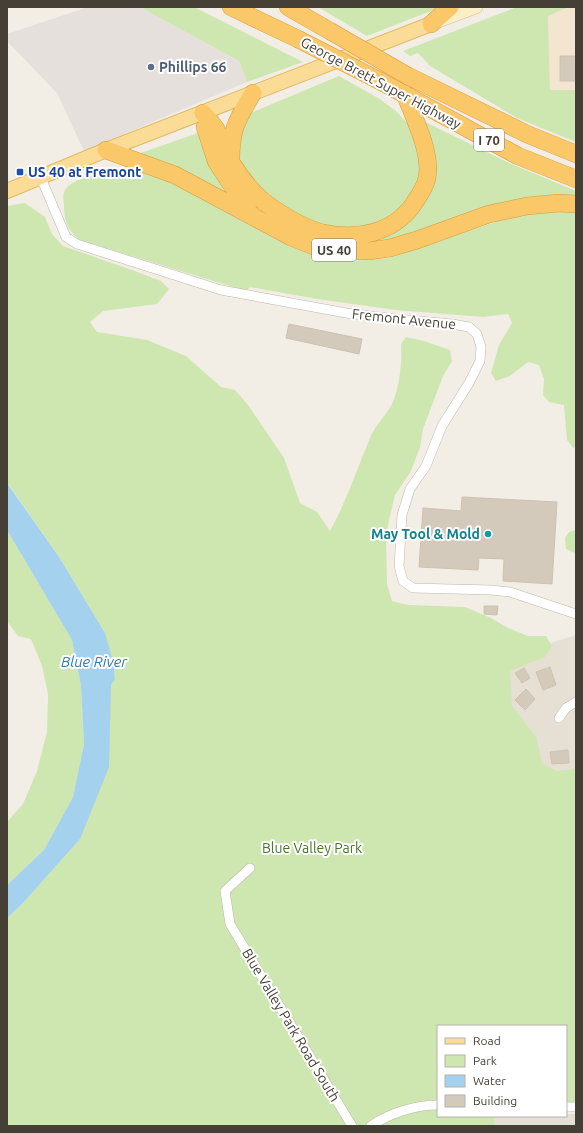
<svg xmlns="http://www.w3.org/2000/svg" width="583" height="1133" font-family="Ubuntu,sans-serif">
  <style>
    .residential { fill: #e6e0d4 }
    .commercial { fill: #f4e5d1 }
    .industrial { fill: #e5e0db }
    .green { fill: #cee6af }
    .water { fill: #a3d1ee }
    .building { fill: #d4cabc; stroke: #cec2af }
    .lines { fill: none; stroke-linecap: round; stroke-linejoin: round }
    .street-casing { stroke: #beb6a9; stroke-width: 10 }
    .secondary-casing { stroke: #d1c197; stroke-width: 14 }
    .primary-casing { stroke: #e0b966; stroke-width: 16 }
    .highway-casing { stroke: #d99b39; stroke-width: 18 }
    .street { stroke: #fff; stroke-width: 9 }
    .secondary { stroke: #fdeec5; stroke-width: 13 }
    .primary { stroke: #fbdc96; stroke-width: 14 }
    .highway { stroke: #fac769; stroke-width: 17 }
    .highway-bridge-casing { stroke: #d99b39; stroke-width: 18; stroke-linecap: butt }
    .highway-bridge { stroke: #fac769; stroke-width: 17 }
    .service-dot { fill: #5c6f8a; stroke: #fff; stroke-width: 1.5 }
    .transit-dot { fill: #1a4fb4; stroke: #fff; stroke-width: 1.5 }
    .culture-dot { fill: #0f9aa8; stroke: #fff; stroke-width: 1.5 }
    .labels { text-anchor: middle; stroke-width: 4; stroke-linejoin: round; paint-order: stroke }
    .shield { fill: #fff; stroke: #7d7972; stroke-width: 1 }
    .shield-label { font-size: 13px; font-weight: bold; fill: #453f35 }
    .service-label { font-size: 14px; font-weight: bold; fill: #4e5e75; stroke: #fff; text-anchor: start }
    .street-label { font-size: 14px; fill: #453f35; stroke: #fff }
    .transit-label { font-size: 14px; font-weight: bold; fill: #164399; stroke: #fff; text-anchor: start }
    .culture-label { font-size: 14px; font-weight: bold; fill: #0d838f; stroke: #fff; text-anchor: end }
    .park-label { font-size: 14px; fill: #48752a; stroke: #fff }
    .water-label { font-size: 15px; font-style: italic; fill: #317cae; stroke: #fff }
  </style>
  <rect width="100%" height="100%" fill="#f2eee6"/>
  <!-- residential -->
  <path class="residential" d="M576 635V772L539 775 503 703 498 659Z
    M566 1114H576V1126H491V1116H566Z"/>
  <!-- commercial -->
  <path class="commercial" d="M569 7H576V90L550 91 548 16Z"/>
  <!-- industrial -->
  <path class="industrial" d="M88 7H140L239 61 247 82 84 151 57 93 7 41V34Z"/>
  <!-- green -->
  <path class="green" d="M140 7H194L303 62 247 82 239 61Z
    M318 7H437L431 11 367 36Z
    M517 7H569L548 16 550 90H576V142L517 118 430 66 418 53 410 56 403 51Z
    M339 76 378 98 396 111 410 126 422 167 416 193 392 217 361 229 328 228 307 219 277 201 256 183 243 168 239 156 237 144 247 117 253 112Z
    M419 119 509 163 576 191V197L377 245 348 242 427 197Z
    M198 133C205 155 215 175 227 195L187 172 162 162 135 155Z
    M120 170H135L154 174 180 185 273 238 300 249 331 259 353 261 389 258 507 218 528 214 553 210 576 211V447L573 448 567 440 564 405 549 402 543 395 544 379 539 365 528 362 510 376 496 381 491 373 499 345 512 323 508 314 483 317 396 310 317 299 250 287 246 291 80 240C68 230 65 224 64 208 64 202 62 195 65 190 73 177 105 173 120 170Z
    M25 203 45 217 52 234 63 246 129 269 161 281 169 289 157 304 103 311 90 322 97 332 147 340 186 356 221 387 235 390 248 405 284 458 300 503 317 512 330 531C346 502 357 469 370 438 375 425 386 416 392 404 400 386 402 363 401 344L406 337 424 341 450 350 452 361 443 376 423 429 420 447 411 471 395 495 389 520 386 537 387 584 392 601 408 605 465 607 491 618 508 628 528 636H546L552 646 545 657 512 670 510 672 512 706 536 737 542 763 556 771 576 769V1107H566V1026H438V1116H494V1126H7V918L23 903 80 839 110 703 111 685 115 678 105 633 59 557 7 482V206Z
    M7 530 72 640 81 686 84 744 73 797 44 850 7 885V822L23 804 37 771 47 732 48 694 42 666 31 639 18 636 7 621Z
    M576 530V553H575L566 549 565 538 569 532Z"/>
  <!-- water -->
  <path class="water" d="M7 483 59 557 105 633 113 662 115 679 111 685 109 767 80 839 23 903 7 918V885L44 850 73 797 84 744 81 686 72 640 7 530Z"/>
  <!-- building -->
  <path class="building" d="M560 56H576V81H560Z
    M289 324 362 339 359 354 286 338Z
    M462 497 557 502 552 584 503 581 504 559 479 558 478 570 419 567 423 508 461 511Z
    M484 606H498L497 615 484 614Z
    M550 667 556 685 543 690 536 672Z
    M524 668 530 678 522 683 515 673Z
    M526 689 535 699 525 710 515 700Z
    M568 750 569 763 552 764 550 752Z"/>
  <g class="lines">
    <!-- street casing -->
    <g class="street-casing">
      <path id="street" d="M41 178 66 237 77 244 221 290 346 313 396 319 452 324 469 327 477 334 481 347 480 361 469 383 442 426 426 466 410 489 402 515 399 566 403 581 413 588 491 590 510 592 576 614
        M559 718 566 708 576 702
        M250 868 225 891 230 924 352 1126
        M566 1107H576
        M371 1126C389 1113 416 1105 438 1105"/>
    </g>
    <!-- secondary casing -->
    <g class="secondary-casing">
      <path id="secondary" d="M436 22 476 7"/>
    </g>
    <!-- primary casing -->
    <g class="primary-casing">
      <path id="primary" d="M7 191 106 150 431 24"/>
    </g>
    <!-- highway casing -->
    <g class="highway-casing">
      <path id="highway" d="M231 7 298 39
        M288 7 330 31
        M431 24 450 7
        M408 76 529 135 576 154
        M380 81 518 156 576 179
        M203 113C207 118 213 124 216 129 222 140 225 152 231 162 242 180 257 198 274 209 289 219 306 229 323 233 356 240 392 234 413 205 418 197 425 188 427 178 432 153 414 118 405 94
        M205 127 216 161 250 213
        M106 150 175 175 291 237 316 247 341 251H369L390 248 417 240 489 214 527 206 559 203 576 204
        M231 160C231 128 237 120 253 93"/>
    </g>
    <!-- street -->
    <use href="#street" class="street"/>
    <!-- secondary -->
    <use href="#secondary" class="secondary"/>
    <!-- primary -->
    <use href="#primary" class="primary"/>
    <!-- highway -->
    <use href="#highway" class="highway"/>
    <!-- highway-bridge casing -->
    <g class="highway-bridge-casing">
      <path id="highway-bridge" d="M330 31 408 76
        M298 39 380 81"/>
    </g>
    <!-- highway-bridge -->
    <use href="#highway-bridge" class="highway-bridge"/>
  </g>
  <!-- markers -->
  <circle class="service-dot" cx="151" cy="67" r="4"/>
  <rect class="transit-dot" x="16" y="168" width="8" height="8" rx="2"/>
  <circle class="culture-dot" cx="488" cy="534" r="4"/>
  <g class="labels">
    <!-- shield labels -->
    <g class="shield">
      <rect x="474" y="129" width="30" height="22" rx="3"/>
      <rect x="312" y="239" width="44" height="22" rx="3"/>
    </g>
    <g class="shield-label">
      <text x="489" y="145">I 70</text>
      <text x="334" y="255">US 40</text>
    </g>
    <!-- service labels -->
    <g class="service-label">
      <text x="159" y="72">Phillips 66</text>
    </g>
    <!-- street labels -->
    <g class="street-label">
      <text transform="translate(381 83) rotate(28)" y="5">George Brett Super Highway</text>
      <text transform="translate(404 319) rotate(6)" y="5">Fremont Avenue</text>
      <text transform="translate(291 1025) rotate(59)" y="5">Blue Valley Park Road South</text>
    </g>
    <!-- transit labels -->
    <g class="transit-label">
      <text x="28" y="177">US 40 at Fremont</text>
    </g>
    <!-- culture labels -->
    <g class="culture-label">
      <text x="480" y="539">May Tool &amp; Mold</text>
    </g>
    <!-- park labels -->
    <g class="park-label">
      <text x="312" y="853">Blue Valley Park</text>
    </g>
    <!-- water labels -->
    <g class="water-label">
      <text x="94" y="667">Blue River</text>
    </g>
  </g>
  <!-- border -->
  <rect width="583" height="1133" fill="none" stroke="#453f35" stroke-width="16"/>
  <!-- legend -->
  <rect x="437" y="1025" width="130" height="92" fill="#ffffff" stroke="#b5b2ae"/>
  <rect x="445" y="1038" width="20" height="6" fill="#fbdc96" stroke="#b5b2ae"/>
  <text x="473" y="1045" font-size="12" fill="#453f35">Road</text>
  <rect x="445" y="1055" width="20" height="12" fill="#cee6af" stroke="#b5b2ae"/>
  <text x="473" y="1065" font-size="12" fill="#453f35">Park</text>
  <rect x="445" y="1075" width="20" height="12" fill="#a3d1ee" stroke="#b5b2ae"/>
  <text x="473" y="1085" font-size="12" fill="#453f35">Water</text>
  <rect x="445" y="1095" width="20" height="12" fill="#d4cabc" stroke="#b5b2ae"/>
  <text x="473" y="1105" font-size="12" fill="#453f35">Building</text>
</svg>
